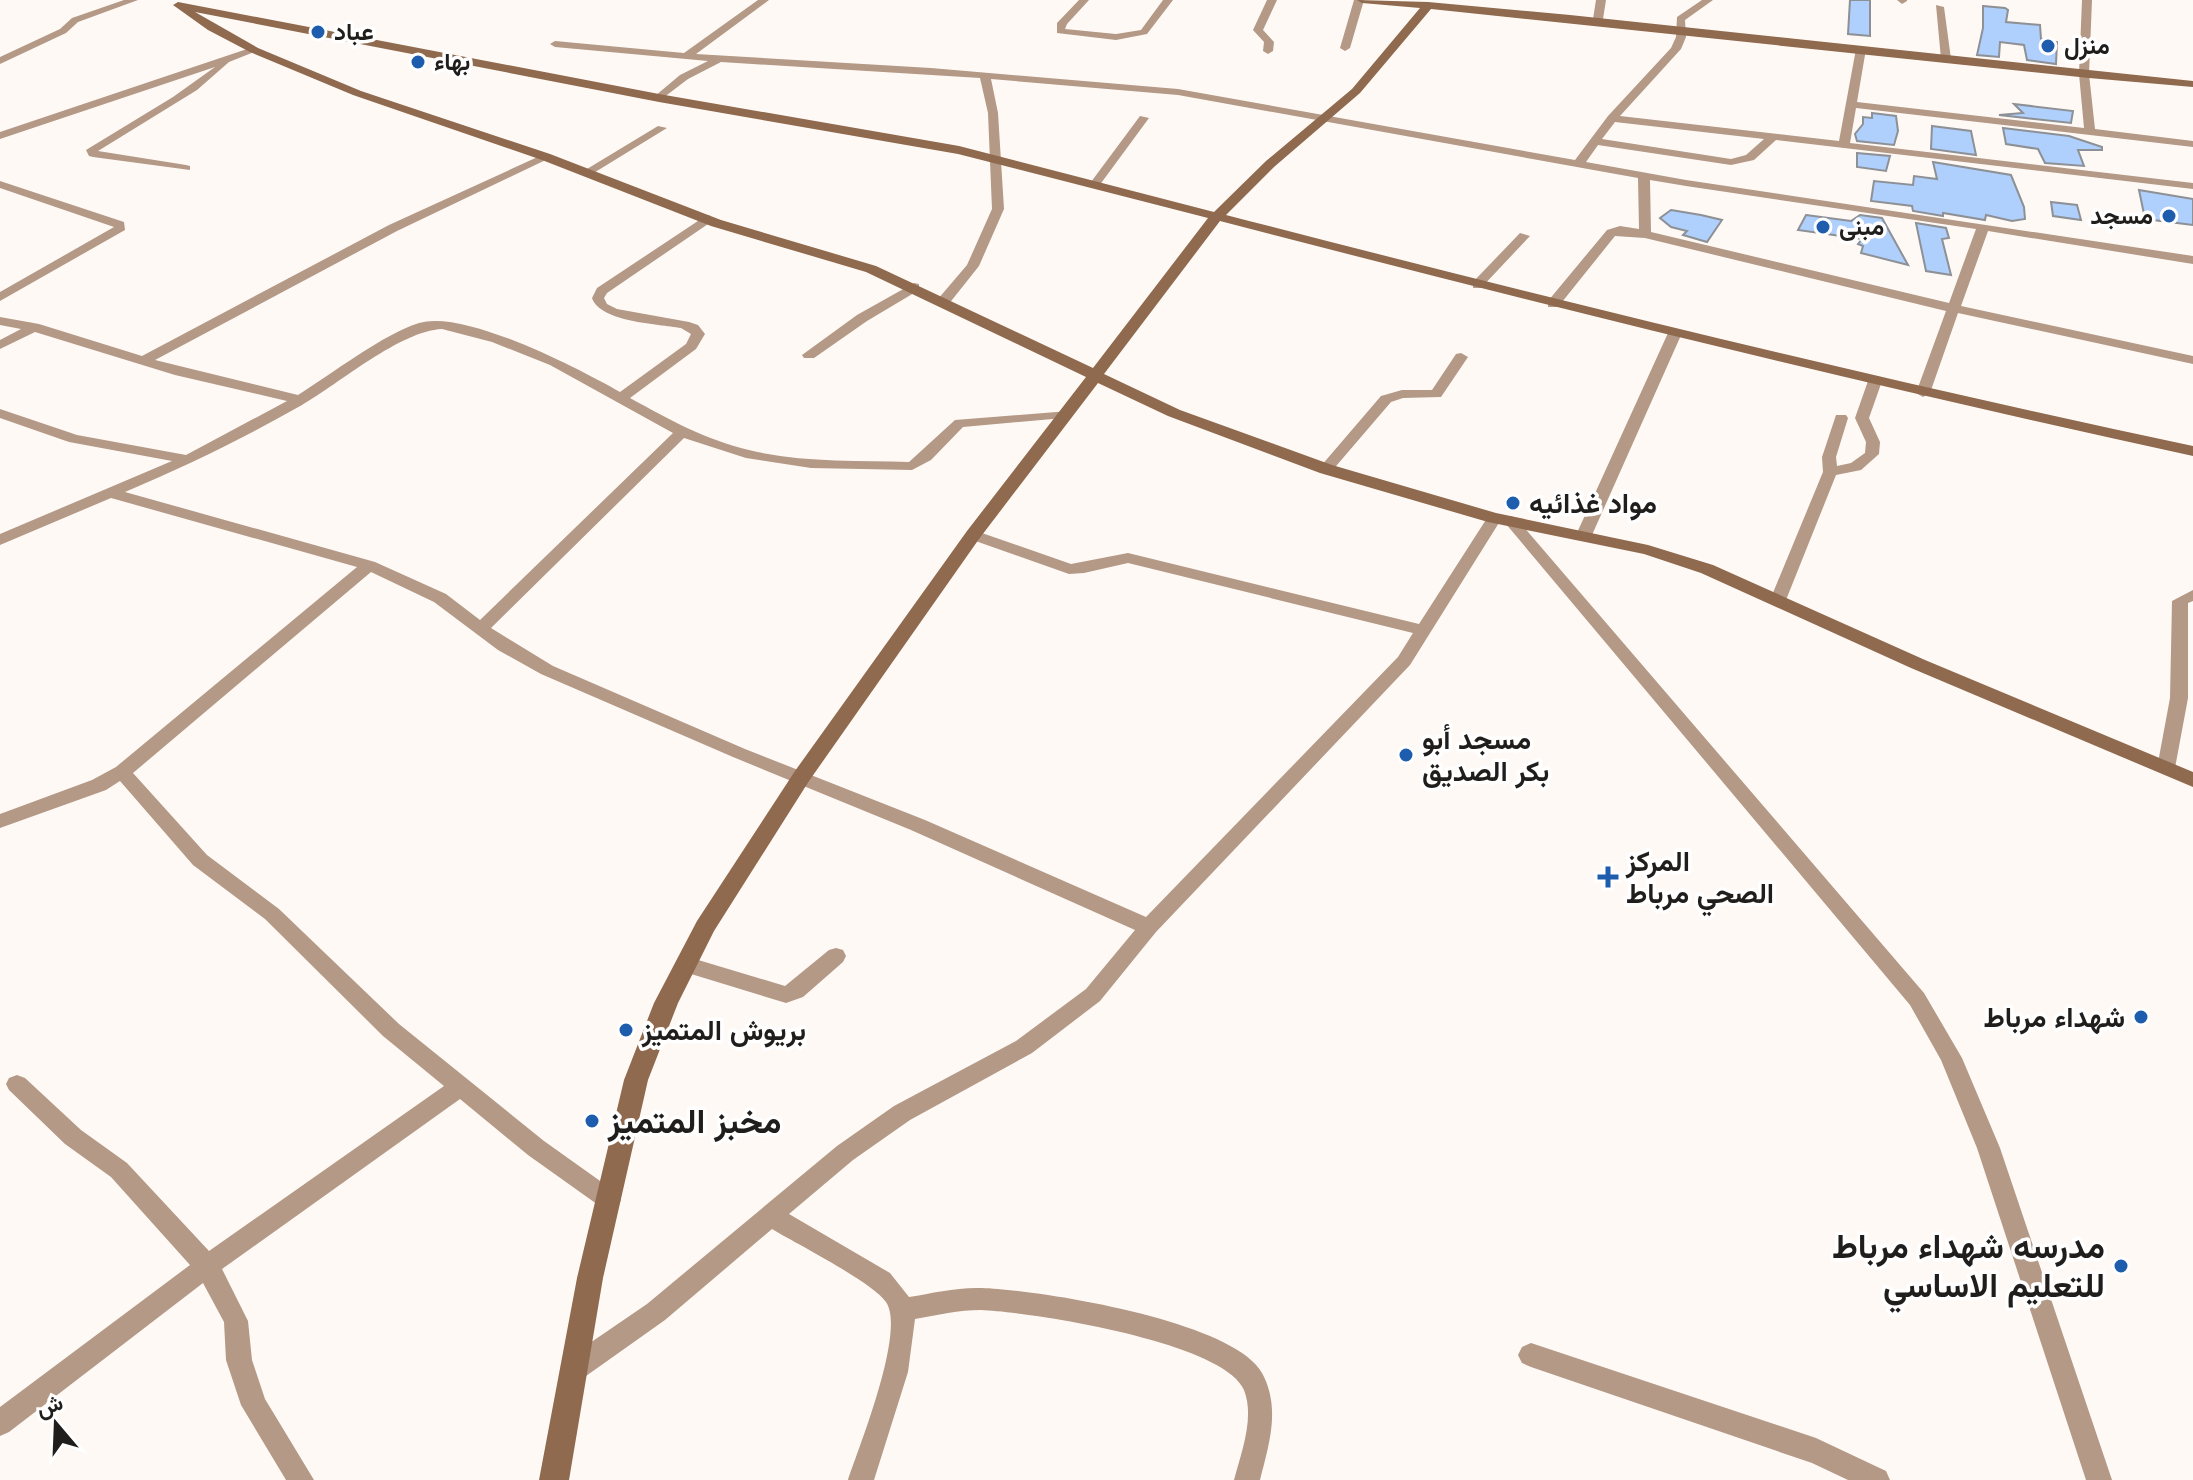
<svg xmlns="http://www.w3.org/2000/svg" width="2193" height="1480" font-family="Mulish,Vazirmatn,sans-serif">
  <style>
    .building { fill: #afcffc; stroke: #8d9095; stroke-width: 2 }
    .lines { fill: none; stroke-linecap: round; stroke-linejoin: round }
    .street { fill: #b39986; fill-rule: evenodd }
    .secondary { fill: #8f6a4e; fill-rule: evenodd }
    .poi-dot { fill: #1e5cad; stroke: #fff; stroke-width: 3 }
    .labels { text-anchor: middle; stroke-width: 7; stroke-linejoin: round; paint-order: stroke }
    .far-poi-label { font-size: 24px; font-weight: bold; fill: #201e1d; stroke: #fff; text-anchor: start }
    .poi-label { font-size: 28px; font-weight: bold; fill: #201e1d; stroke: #fff; text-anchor: start }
    .near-poi-label { font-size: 34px; font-weight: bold; fill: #201e1d; stroke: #fff; text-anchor: start }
  </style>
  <rect width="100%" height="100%" fill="#fff9f5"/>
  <!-- building -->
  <path class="building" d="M1850 0H1870V36L1848 34Z
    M1983 6 2005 8 2008 10 2006 22 2040 25 2041 39 2057 42 2056 64 2027 60 2024 45 2000 42 1999 57 1977 55 1983 28Z
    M2014 104 2073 111 2071 123 1999 115 2023 113Z
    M1872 113 1896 116 1898 131 1894 145 1857 141 1855 134 1863 124V117L1872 118Z
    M1932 126 1971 131 1976 155 1931 149Z
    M2003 128 2069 136 2102 147V150H2078L2084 166 2045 163 2038 149 2006 144Z
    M1857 153 1890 156 1886 171 1857 167Z
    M1933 162 2011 175 2024 207 2025 219 2012 221 1986 215 1985 220 1943 213V216L1913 211 1912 206 1871 201 1874 181 1913 185 1914 176 1937 179Z
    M2139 190 2193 199V225L2145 219Z
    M2051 202 2077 205 2081 220 2053 216Z
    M1671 210 1701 215 1722 220 1707 242 1683 235 1687 231 1671 227 1660 218Z
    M1806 215 1851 221 1860 215 1882 218 1908 265 1861 253 1863 246 1858 244 1862 239 1798 230Z
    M1916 223 1946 228 1949 238 1942 239 1951 275 1926 271Z"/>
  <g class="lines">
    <!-- street -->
    <path class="street" d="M124 0H138L78 22 66 33 0 64V57L60 29 72 18Z
      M758 0H769L696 54 931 68 1178 89 1575 160 1608 116 1671 48 1676 37 1677 17 1702 0H1713L1685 20 1686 37 1681 49 1620 116 1839 141 1856 49 1861 46 1866 49 1857 102 2084 128 2079 74 2082 0H2092L2089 74 2095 129 2193 141V147L1856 108 1850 143 2193 183V189L1776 140 1754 160 1731 165 1598 145 1586 162 1686 180 2193 256V264L1988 231 1961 306 2193 356V364L1958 313 1930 393 1923 397 1916 393 1946 311 1645 238 1615 236 1558 307H1548V301L1607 230 1620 226 1639 229 1638 178 1178 95 991 79 998 113 1004 209 979 266 948 305H938V299L967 265 992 209 988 113 980 78 721 62 688 79 659 101 654 98 655 96 680 75 708 61 555 47 550 44 555 41 684 53ZM1615 122 1764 139 1746 155 1731 159 1602 139ZM1650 180 1686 186 1976 229 1949 303 1651 232Z
      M1079 0H1089L1067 24 1065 29 1116 34 1141 30 1163 0H1173L1147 34 1116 40 1057 33V23Z
      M1267 0H1277L1263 30 1274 42 1273 51 1268 54 1263 51 1264 42 1253 30Z
      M1354 0H1364L1350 48 1345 51 1340 48Z
      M1596 0H1606L1603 19 1598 22 1593 19Z
      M1897 0H1907V1L1902 4Z
      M1936 5 1944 7 1951 59 1946 62 1941 59Z
      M250 48 259 50 229 62 197 90 98 151 186 165 190 166V170L93 157 89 156 86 150 173 97 215 67 0 139V132Z
      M1140 116 1149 118 1099 186H1091V182Z
      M658 126 667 128 592 174 582 172Z
      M542 155 552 157 397 231 155 360 298 395C330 375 385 333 419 323 465 309 579 369 620 392L686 344 691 334 681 328C658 324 600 322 592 298L597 288 707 215 711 216V222L607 293 604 298 607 304 617 309 689 322 698 325 705 334 696 349 630 398C668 419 706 440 749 450 801 463 856 460 909 462L955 420 1069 411V417L1064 418 963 427 931 460 912 470 811 468 746 458 684 438 491 628 553 666 745 749 925 820 1146 917 1398 657 1413 633 1128 563 1084 573 1069 574 967 538 965 535 967 532H979L1071 564 1128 553 1419 624 1489 515H1499L1502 518 1410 665 1156 932 1100 1001 1032 1053 910 1120 853 1160 789 1214 890 1273 909 1297C933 1293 957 1287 982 1288 1040 1290 1234 1321 1262 1373 1281 1408 1269 1444 1260 1480H1234C1241 1453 1255 1418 1244 1390 1224 1342 1031 1312 981 1310 959 1310 937 1315 915 1319L908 1372 874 1480H848C859 1447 906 1331 886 1302 872 1282 797 1244 772 1229L665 1320 586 1376 577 1379 568 1376 564 1367 568 1358 647 1304 837 1146 894 1106 1016 1041 1086 989 1135 930 911 830 733 757 541 674 498 650 434 602 371 572 133 773 207 855 279 909 399 1024 544 1141 617 1193 621 1200 617 1207 609 1210 601 1207 528 1155 460 1099 222 1269 248 1321 252 1360 265 1399 314 1480H286L241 1405 226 1360 224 1322 203 1283 9 1432 0 1436V1407L190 1265 111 1177 65 1144 9 1090 6 1084 9 1078 17 1075 25 1078 81 1130 127 1163 209 1251 444 1086 383 1036 265 919 193 865 120 781 106 790 0 828V814L92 780 116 767 357 567 111 498 0 545V534L172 461 69 442 0 418V409L77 435 186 455 287 401 175 375 35 332 0 349V340L21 329 0 325V317L39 324 142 356 389 225ZM442 329 492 342 550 365 673 433 480 620 446 594 375 562 125 492C186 466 244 438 302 405 340 383 400 331 442 329Z
      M0 181 124 222 125 230 0 301V292L114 227 0 188Z
      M1520 233 1530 236 1481 288H1473V282Z
      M914 283 919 284V290L867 321 814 358H804L802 355 857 315Z
      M1675 329 1682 333 1592 535 1584 540 1578 538 1576 535 1668 333Z
      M1461 353 1468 357 1441 397 1403 398 1391 402 1331 472H1321V466L1381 396 1402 390H1432L1456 354Z
      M1875 377 1882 381 1869 418 1880 442 1879 454 1861 470 1836 475 1786 600 1784 604H1772L1770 600 1823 472 1822 457 1836 415H1846L1848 418 1836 457 1837 466 1851 463 1865 453 1866 442 1855 418 1868 381Z
      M1511 516 1516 518 1924 993 1962 1058 2000 1148 2112 1480H2086L1977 1148 1941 1060 1910 1005 1506 524 1503 521Z
      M2193 590V601L2188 603V698L2175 768 2166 774 2157 768 2170 698 2172 601Z
      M836 948 843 950 846 956 843 962 803 997 786 1003 678 970 675 964 678 958 685 956 785 986 829 950Z
      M1531 1343 1816 1438 1886 1471 1890 1480H1848L1812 1463 1531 1367 1522 1363 1518 1355 1522 1347Z"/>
    <!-- secondary -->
    <path class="secondary" d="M1357 0 1428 2 1570 15 2193 81V87L2089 78 1431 9 1360 93 1274 167 1226 215C1547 298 1868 377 2193 446V456C1866 385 1543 305 1220 221L1104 374 1180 410 1332 465 1496 513 1648 545 1713 565 1925 660 2193 772V787L1911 668 1701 573 1644 554 1488 522 1320 473 1168 416 1098 383 979 539 809 781 714 931 678 1003 648 1080 603 1278 569 1480H539L577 1278 624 1080 654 1003 697 921 795 771 967 531 1086 377 866 272 711 226 542 160 353 95 250 52 208 30 173 5 178 2 659 94 959 146 1214 212 1266 161 1352 89 1420 8 1362 3ZM195 12 659 102 958 154 1208 218 1093 368 876 266 721 220 550 154 361 91 258 48Z"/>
  </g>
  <!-- markers -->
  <g class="poi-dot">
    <circle cx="318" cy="32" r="8"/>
    <circle cx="2048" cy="46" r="8"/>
    <circle cx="418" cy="62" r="8"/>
    <circle cx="2169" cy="216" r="8"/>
    <circle cx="1823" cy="227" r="8"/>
    <circle cx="1513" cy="503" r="8"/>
    <circle cx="1406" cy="755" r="8"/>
    <path d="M1604 865h8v8h8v8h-8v8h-8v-8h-8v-8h8z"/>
    <circle cx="2141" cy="1017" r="8"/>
    <circle cx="626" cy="1030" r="8"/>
    <circle cx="592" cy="1121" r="8"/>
    <circle cx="2121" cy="1266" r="8"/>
  </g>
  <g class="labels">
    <!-- far-poi labels -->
    <g class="far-poi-label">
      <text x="334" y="40">عباد</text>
      <text x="2064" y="54">منزل</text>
      <text x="434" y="70">بهاء</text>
      <text x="2153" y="224" text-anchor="end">مسجد</text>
      <text x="1839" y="235">مبنى</text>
    </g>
    <!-- poi labels -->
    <g class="poi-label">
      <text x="1529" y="513">مواد غذائيه</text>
      <text x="1422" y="749">مسجد أبو<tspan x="1422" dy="32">بكر الصديق</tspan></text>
      <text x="1626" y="871">المركز<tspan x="1626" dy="32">الصحي مرباط</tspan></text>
      <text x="2125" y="1027" text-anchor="end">شهداء مرباط</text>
      <text x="642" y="1040">بريوش المتميز</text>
    </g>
    <!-- near-poi labels -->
    <g class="near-poi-label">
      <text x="608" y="1133">مخبز المتميز</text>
      <text x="2105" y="1258" text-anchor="end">مدرسه شهداء مرباط<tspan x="2105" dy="39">للتعليم الاساسي</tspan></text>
    </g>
  </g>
  <!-- north arrow -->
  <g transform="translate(56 1424) rotate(341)" stroke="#ffffff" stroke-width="6" paint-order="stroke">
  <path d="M0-6L14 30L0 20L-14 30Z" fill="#201e1d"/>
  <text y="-12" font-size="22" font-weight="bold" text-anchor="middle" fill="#201e1d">ش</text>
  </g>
</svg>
